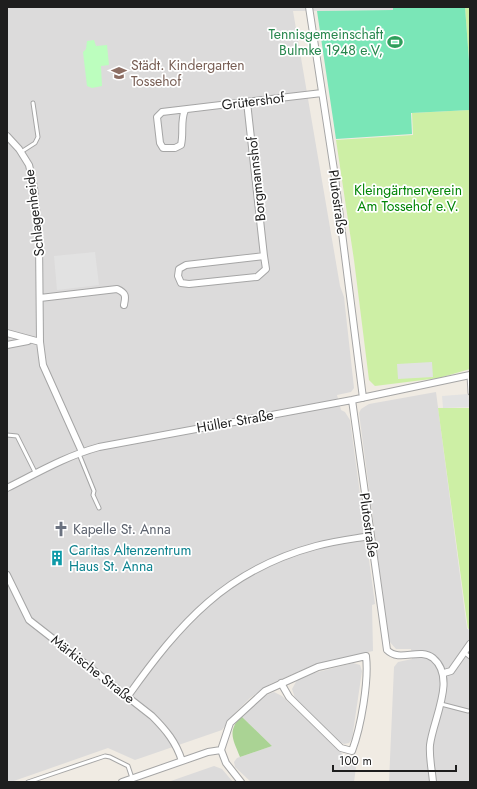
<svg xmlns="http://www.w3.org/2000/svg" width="477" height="789" font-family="Jost,sans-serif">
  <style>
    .residential { fill: #dcdbdb }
    .grass { fill: #cdefa5 }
    .forest { fill: #aad394 }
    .park { fill: #bcfebe }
    .pitch { fill: #7ae6b7 }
    .parking { fill: #e2e2e2 }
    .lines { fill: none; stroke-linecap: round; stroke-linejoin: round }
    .service-casing { stroke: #a5a5a5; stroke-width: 5 }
    .minor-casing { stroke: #a5a5a5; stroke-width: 8 }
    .service { stroke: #fff; stroke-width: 3 }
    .minor { stroke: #fff; stroke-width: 6 }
    .labels { text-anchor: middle; stroke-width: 3.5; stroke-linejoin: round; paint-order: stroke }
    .leisure-label { font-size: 14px; fill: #27864d; stroke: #fff; text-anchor: end }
    .education-label { font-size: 14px; fill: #785e54; stroke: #fff; text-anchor: start }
    .street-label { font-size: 14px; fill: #1e1e1e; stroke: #fff }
    .park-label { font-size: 14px; fill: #028606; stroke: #fff }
    .worship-label { font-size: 14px; fill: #5b616d; stroke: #fff; text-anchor: start }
    .culture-label { font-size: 14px; fill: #0d838f; stroke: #fff; text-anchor: start }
  </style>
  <rect width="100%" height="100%" fill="#f0ebe3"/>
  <!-- residential -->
  <path class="residential" d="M7 7H393V10L293 11 340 286 344 297 354 388 351 392 337 395 341 410 345 412 350 420 375 604 372 605 373 651 316 664 270 684 250 698 234 714 222 730 135 760 108 748 11 782H7Z
    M436 392 467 629 470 630V782H389L394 667 398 662 412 659 411 649H396L389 641 359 413 361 409 369 404Z
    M353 663 360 665 362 671 352 739 349 743 344 744 340 742 295 698 292 689 297 680 314 673Z
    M274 692 282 696 356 767 354 782H251L235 767 234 762 237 758 272 746 242 717 264 696Z
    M214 766 222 769 233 782H168Z"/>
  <!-- grass -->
  <path class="grass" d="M465 7H470V74Z
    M470 110V369L439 378 375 386 369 380 354 260 336 140 413 135 412 113Z
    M438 408H470V628L468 629Z"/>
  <!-- forest -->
  <path class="forest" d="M241 716 272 746 240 757C233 739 227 732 241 716Z"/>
  <!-- park -->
  <path class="park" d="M94 40 96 46 107 45 109 65 101 66 102 86 92 88 87 86 83 52 86 49 87 41Z"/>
  <!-- pitch -->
  <path class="pitch" d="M393 7H465L470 74V110L411 113 412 134 336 139 317 11 393 10Z"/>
  <!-- parking -->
  <path class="parking" d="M95 252 99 285 57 290 54 256Z
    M432 362 433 377 398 379 397 364Z
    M468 394 470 407 443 408 442 396Z"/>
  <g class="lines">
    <!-- service casing -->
    <g class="service-casing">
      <path id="service" d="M21 152 35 143 38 137 33 103
        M469 375 470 393
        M7 435 17 436 36 474
        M79 454 94 491 93 495 99 508
        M465 653 470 657
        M441 704 468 711
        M28 782 105 756 110 757 128 766 132 778"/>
    </g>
    <!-- minor casing -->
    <g class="minor-casing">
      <path id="minor" d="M309 7 334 170 363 398
        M247 102 264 256 186 265 179 269 178 276 181 283 189 284 257 277 266 269 264 256
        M185 110C180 122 184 132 181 145L175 148H163L160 143 157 117 162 112 322 93
        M7 136 19 149 29 165 34 187 39 241 40 342 43 365 82 452
        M40 298 117 289C126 293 126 296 124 305
        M7 333 40 342
        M7 345 28 341
        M352 400 387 650C400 663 419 647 433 658 457 678 433 719 430 745 429 757 432 770 433 782
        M7 488C37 473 66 456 99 447L352 400 470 375
        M7 575 29 620 152 716C166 730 176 742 182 761
        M444 673 451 671 470 644
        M128 696C180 623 226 570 316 546 334 541 352 539 370 536
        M221 750 230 723 265 691 318 667 366 656C369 681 361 727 352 751L341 748 289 697 281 683
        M221 750 226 763 241 782
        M122 782 208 752 221 750"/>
    </g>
    <!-- service -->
    <use href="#service" class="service"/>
    <!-- minor -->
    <use href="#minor" class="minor"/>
  </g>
  <!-- icons -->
  <defs>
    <g id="stadium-bare" transform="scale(1.2)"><path d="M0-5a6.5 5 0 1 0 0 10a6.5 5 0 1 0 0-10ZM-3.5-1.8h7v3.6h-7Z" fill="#2e9e5b" stroke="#fff" stroke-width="2.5" paint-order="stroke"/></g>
    <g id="school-bare" transform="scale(1.2)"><path d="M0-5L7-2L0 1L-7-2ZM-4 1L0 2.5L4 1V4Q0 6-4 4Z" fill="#8d6e63" stroke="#fff" stroke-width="2.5" paint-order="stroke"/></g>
    <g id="church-bare" transform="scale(1.2)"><path d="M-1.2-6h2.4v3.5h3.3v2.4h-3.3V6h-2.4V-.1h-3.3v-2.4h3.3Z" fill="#6b7280" stroke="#fff" stroke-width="2.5" paint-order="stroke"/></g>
    <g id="building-bare" transform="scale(1.2)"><path d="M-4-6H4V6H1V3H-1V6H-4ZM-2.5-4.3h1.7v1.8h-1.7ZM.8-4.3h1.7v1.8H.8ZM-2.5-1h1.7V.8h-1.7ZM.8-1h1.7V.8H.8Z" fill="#0f9aa8" stroke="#fff" stroke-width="2.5" paint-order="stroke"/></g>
  </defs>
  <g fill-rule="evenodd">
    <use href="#stadium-bare" x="395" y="42"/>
    <use href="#school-bare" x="119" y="73"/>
    <use href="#church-bare" x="61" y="529"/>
    <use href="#building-bare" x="57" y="558"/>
  </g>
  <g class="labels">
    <!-- leisure labels -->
    <g class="leisure-label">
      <text x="383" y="39">Tennisgemeinschaft<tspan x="383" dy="16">Bulmke 1948 e.V,</tspan></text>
    </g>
    <!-- education labels -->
    <g class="education-label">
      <text x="131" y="70">Städt. Kindergarten<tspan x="131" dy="16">Tossehof</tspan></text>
    </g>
    <!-- street labels -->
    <g class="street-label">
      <text transform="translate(253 101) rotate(-7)" y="5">Grütershof</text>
      <text transform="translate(256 179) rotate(-96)" y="5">Borgmannshof</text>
      <text transform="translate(338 202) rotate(82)" y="5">Plutostraße</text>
      <text transform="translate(34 213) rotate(-97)" y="5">Schlagenheide</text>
      <text transform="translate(235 421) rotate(-10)" y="5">Hüller Straße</text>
      <text transform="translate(369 525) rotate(82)" y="5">Plutostraße</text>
      <text transform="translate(93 669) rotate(38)" y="5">Märkische Straße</text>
    </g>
    <!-- park labels -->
    <g class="park-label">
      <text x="408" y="195">Kleingärtnerverein<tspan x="408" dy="16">Am Tossehof e.V.</tspan></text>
    </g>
    <!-- worship labels -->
    <g class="worship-label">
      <text x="73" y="534">Kapelle St. Anna</text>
    </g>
    <!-- culture labels -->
    <g class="culture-label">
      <text x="69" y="555">Caritas Altenzentrum<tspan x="69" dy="16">Haus St. Anna</tspan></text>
    </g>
  </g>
  <!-- border -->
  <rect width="477" height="789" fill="none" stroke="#1e1e1e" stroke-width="16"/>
  <!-- scale -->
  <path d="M333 765v6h123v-6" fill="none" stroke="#1e1e1e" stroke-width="2"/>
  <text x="339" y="765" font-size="12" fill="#1e1e1e" stroke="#ffffff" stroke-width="3" paint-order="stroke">100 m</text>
</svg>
